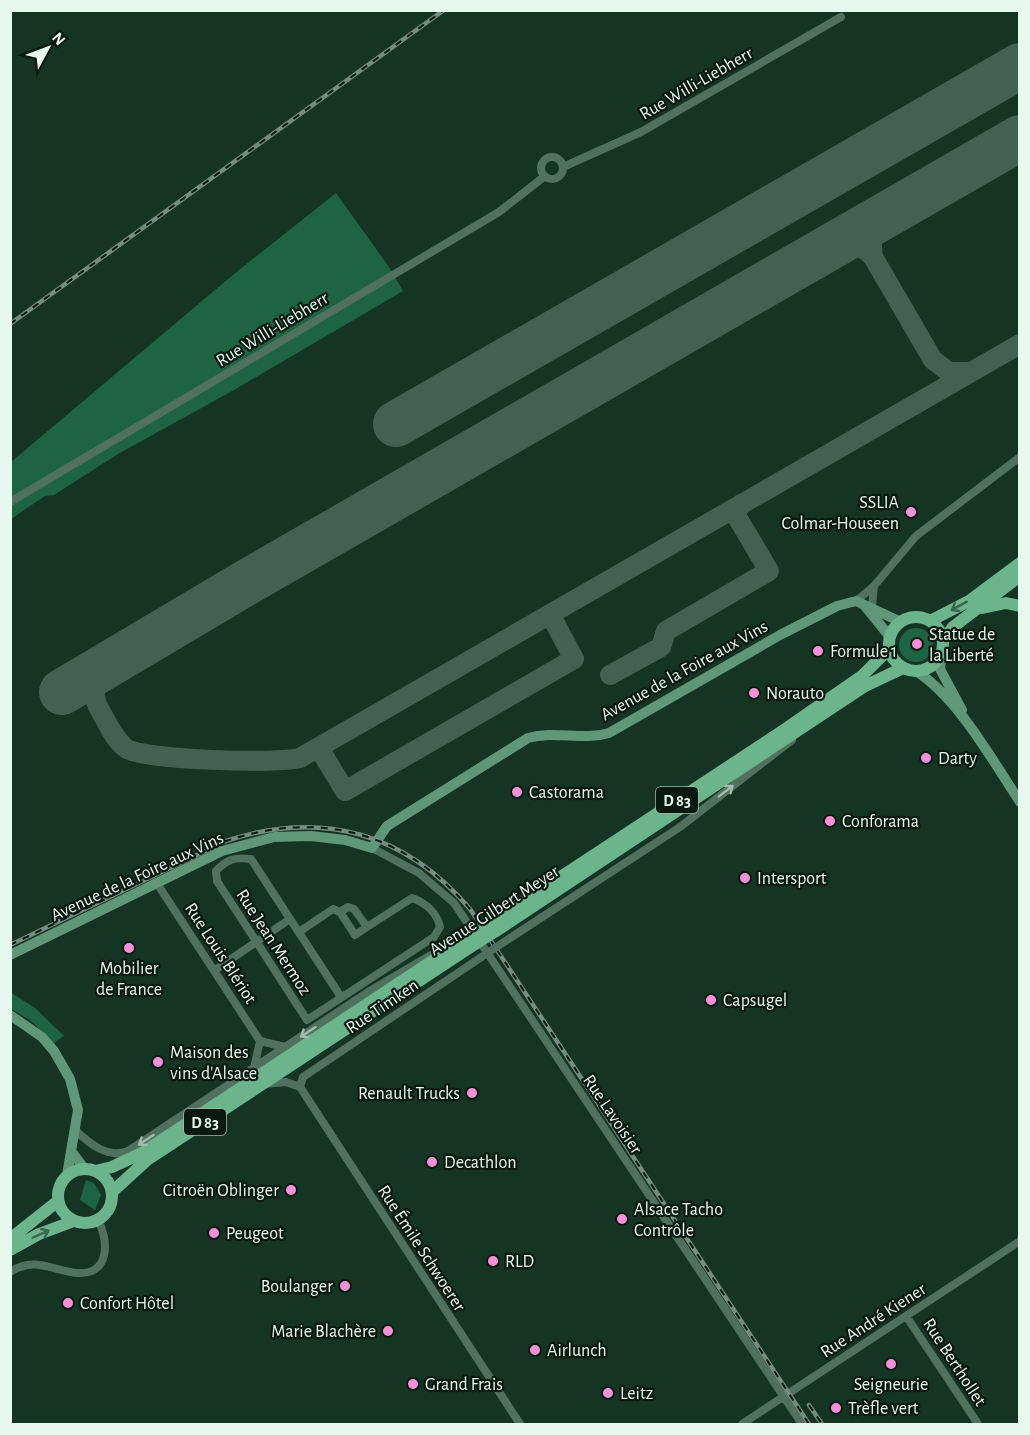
<svg xmlns="http://www.w3.org/2000/svg" width="1030" height="1435" font-family="'Alegreya Sans',sans-serif">
  <style>
    .green { fill: #1e6443 }
    .lines { fill: none; stroke-linecap: round; stroke-linejoin: round }
    .taxiway { stroke: #446052; stroke-width: 20 }
    .runway { stroke: #446052; stroke-width: 46 }
    .street { stroke: #4f715d; stroke-width: 8 }
    .secondary { stroke: #5f9778; stroke-width: 10 }
    .primary { stroke: #6bb48c; stroke-width: 12 }
    .rail-casing { stroke: #748d80; stroke-width: 4.5 }
    .rail { stroke: #0c1911; stroke-width: 2; stroke-dasharray: 7; stroke-linecap: butt }
    .street-bridge { stroke: #4f715d; stroke-width: 8 }
    .primary-bridge { stroke: #6bb48c; stroke-width: 12 }
    .oneway { stroke: #3c664e }
    .oneway2 { stroke: #a3bcad }
    .poi-dot { fill: #f391d6; stroke: #0c1911; stroke-width: 2 }
    .labels { text-anchor: middle; stroke-width: 4.5; stroke-linejoin: round; paint-order: stroke }
    .shield { fill: #0c1911; stroke: #a5b6ac; stroke-width: 1.5 }
    .shield-label { font-size: 16px; font-weight: bold; fill: #e7f9ee }
    .street-label { font-size: 18px; fill: #e7f9ee; stroke: #0c1911 }
    .poi-label { font-size: 18px; fill: #e7f9ee; stroke: #0c1911; text-anchor: start }
  </style>
  <rect width="100%" height="100%" fill="#153424"/>
  <!-- green -->
  <path class="green" d="M336 193 389 267 403 291 234 390 118 454 54 495 45 496 11 519V462L234 274Z
    M899 645a17 17 0 1 1 34 0a17 17 0 1 1-34 0Z
    M10 992 35 1008 64 1036 54 1043 30 1020 11 1009Z
    M86 1180 94 1183 101 1195 95 1210 80 1200Z"/>
  <g class="lines">
    <!-- taxiway -->
    <path class="taxiway" d="M885 216 871 237 873 257 933 360 949 372H970
      M832 246C849 242 861 244 873 257
      M110 663C95 677 89 693 101 712 108 724 115 741 127 749 147 760 277 764 300 758L1020 344
      M610 675 661 647 666 631 769 571 737 517V511L741 504
      M319 748 345 791 574 659 550 614"/>
    <!-- runway -->
    <path class="runway" d="M396 424 1020 66
      M62 692 249 581 1020 138"/>
    <!-- street -->
    <path class="street" d="M541 168a11 11 0 1 1 22 0a11 11 0 1 1-22 0Z
      M563 167 641 132 841 17
      M10 502 499 212 545 176
      M856 601 874 586 916 536 1020 457
      M872 607 874 586
      M372 848 419 873 454 903 802 1424
      M156 882 260 1041
      M340 912 355 935 367 927
      M299 932 333 909 340 912 348 907 354 909 367 927 412 898C426 903 437 913 440 927L434 937 307 1020 217 881 216 871C227 859 235 857 251 859L341 997
      M504 942 680 827 792 740
      M215 970 290 919
      M260 1041 285 1047
      M254 1068 260 1041
      M265 1084 286 1082 300 1087
      M300 1087 520 1424
      M300 1087 303 1077 480 958
      M75 1130C90 1144 108 1159 128 1151L368 992 448 945
      M10 1272C36 1255 54 1272 79 1273 111 1274 108 1240 98 1220
      M906 1316 978 1424
      M742 1424 1020 1241"/>
    <!-- secondary -->
    <path class="secondary" d="M865 606 890 637
      M942 651 940 669 962 710
      M916 671C959 699 992 760 1020 802
      M10 955 222 851 274 837 311 836 345 840 372 848 387 826 528 738C555 730 583 741 609 733L780 635 837 606 856 601 901 622
      M10 1015 42 1037 54 1051 70 1079 78 1110 67 1175
      M71 1151 84 1168"/>
    <!-- primary -->
    <path class="primary" d="M982 608 1006 603 1020 606
      M889 644a27 27 0 1 1 54 0a27 27 0 1 1-54 0Z
      M930 621 969 601 1020 563
      M943 641 953 627 1020 576
      M491 923 784 730 862 676 889 649
      M496 931 865 686 903 668
      M58 1196a27 27 0 1 1 54 0a27 27 0 1 1-54 0Z
      M96 1171 112 1167 142 1153 467 938
      M112 1192 147 1160 472 946
      M10 1239 58 1201
      M10 1250 39 1234 74 1221"/>
    <!-- rail casing -->
    <g class="rail-casing">
      <path id="rail" d="M10 324 444 10
        M10 945 226 841C322 809 405 833 470 909L809 1424
        M809 1405 822 1424"/>
    </g>
    <!-- rail -->
    <use href="#rail" class="rail"/>
    <!-- street-bridge -->
    <path class="street-bridge" d="M480 958 504 942"/>
    <!-- primary-bridge -->
    <path class="primary-bridge" d="M467 938 491 923
      M472 946 496 931"/>
  </g>
  <!-- one-way arrows -->
  <defs><path id="oneway-shaft" d="M-6 0H5M1.5-3L5.5 0L1.5 3" fill="none" stroke-width="1.6" stroke-linecap="round" stroke-linejoin="round" transform="scale(1.5)"/></defs>
  <g class="oneway">
    <use href="#oneway-shaft" transform="translate(959 606) rotate(151)"/>
    <use href="#oneway-shaft" transform="translate(41 1234) rotate(-24)"/>
  </g>
  <g class="oneway2">
    <use href="#oneway-shaft" transform="translate(726 791) rotate(-37)"/>
    <use href="#oneway-shaft" transform="translate(308 1032) rotate(146)"/>
    <use href="#oneway-shaft" transform="translate(146 1140) rotate(147)"/>
  </g>
  <!-- markers -->
  <g class="poi-dot">
    <circle cx="911" cy="512" r="6"/>
    <circle cx="917" cy="644" r="6"/>
    <circle cx="818" cy="651" r="6"/>
    <circle cx="754" cy="693" r="6"/>
    <circle cx="926" cy="758" r="6"/>
    <circle cx="517" cy="792" r="6"/>
    <circle cx="830" cy="821" r="6"/>
    <circle cx="745" cy="878" r="6"/>
    <circle cx="129" cy="948" r="6"/>
    <circle cx="711" cy="1000" r="6"/>
    <circle cx="158" cy="1062" r="6"/>
    <circle cx="472" cy="1093" r="6"/>
    <circle cx="432" cy="1162" r="6"/>
    <circle cx="291" cy="1190" r="6"/>
    <circle cx="622" cy="1219" r="6"/>
    <circle cx="214" cy="1233" r="6"/>
    <circle cx="493" cy="1261" r="6"/>
    <circle cx="345" cy="1286" r="6"/>
    <circle cx="68" cy="1303" r="6"/>
    <circle cx="388" cy="1331" r="6"/>
    <circle cx="535" cy="1350" r="6"/>
    <circle cx="891" cy="1364" r="6"/>
    <circle cx="413" cy="1384" r="6"/>
    <circle cx="608" cy="1393" r="6"/>
    <circle cx="836" cy="1408" r="6"/>
  </g>
  <g class="labels">
    <!-- shield labels -->
    <g class="shield">
      <rect x="656" y="787" width="42" height="26" rx="4.5"/>
      <rect x="184" y="1109" width="42" height="26" rx="4.5"/>
    </g>
    <g class="shield-label">
      <text x="677" y="806">D 83</text>
      <text x="205" y="1128">D 83</text>
    </g>
    <!-- street labels -->
    <g class="street-label">
      <text transform="translate(696 83) rotate(-30)" y="6">Rue Willi-Liebherr</text>
      <text transform="translate(272 329) rotate(-31)" y="6">Rue Willi-Liebherr</text>
      <text transform="translate(684 670) rotate(-29)" y="6">Avenue de la Foire aux Vins</text>
      <text transform="translate(137 876) rotate(-25)" y="6">Avenue de la Foire aux Vins</text>
      <text transform="translate(494 910) rotate(-33)" y="6">Avenue Gilbert Meyer</text>
      <text transform="translate(274 942) rotate(57)" y="6">Rue Jean Mermoz</text>
      <text transform="translate(221 953) rotate(57)" y="6">Rue Louis Blériot</text>
      <text transform="translate(382 1006) rotate(-34)" y="6">Rue Timken</text>
      <text transform="translate(613 1114) rotate(56)" y="6">Rue Lavoisier</text>
      <text transform="translate(422 1248) rotate(57)" y="6">Rue Émile Schwoerer</text>
      <text transform="translate(873 1320) rotate(-33)" y="6">Rue André Kiener</text>
      <text transform="translate(955 1362) rotate(57)" y="6">Rue Berthollet</text>
    </g>
    <!-- poi labels -->
    <g class="poi-label">
      <text x="899" y="508" text-anchor="end">SSLIA<tspan x="899" dy="21">Colmar-Houseen</tspan></text>
      <text x="929" y="640">Statue de<tspan x="929" dy="21">la Liberté</tspan></text>
      <text x="830" y="657">Formule 1</text>
      <text x="766" y="699">Norauto</text>
      <text x="938" y="764">Darty</text>
      <text x="529" y="798">Castorama</text>
      <text x="842" y="827">Conforama</text>
      <text x="757" y="884">Intersport</text>
      <text x="129" y="974" text-anchor="middle">Mobilier<tspan x="129" dy="21">de France</tspan></text>
      <text x="723" y="1006">Capsugel</text>
      <text x="170" y="1058">Maison des<tspan x="170" dy="21">vins d'Alsace</tspan></text>
      <text x="460" y="1099" text-anchor="end">Renault Trucks</text>
      <text x="444" y="1168">Decathlon</text>
      <text x="279" y="1196" text-anchor="end">Citroën Oblinger</text>
      <text x="634" y="1215">Alsace Tacho<tspan x="634" dy="21">Contrôle</tspan></text>
      <text x="226" y="1239">Peugeot</text>
      <text x="505" y="1267">RLD</text>
      <text x="333" y="1292" text-anchor="end">Boulanger</text>
      <text x="80" y="1309">Confort Hôtel</text>
      <text x="376" y="1337" text-anchor="end">Marie Blachère</text>
      <text x="547" y="1356">Airlunch</text>
      <text x="425" y="1390">Grand Frais</text>
      <text x="891" y="1390" text-anchor="middle">Seigneurie</text>
      <text x="620" y="1399">Leitz</text>
      <text x="848" y="1414">Trèfle vert</text>
    </g>
  </g>
  <!-- border -->
  <rect width="1030" height="1435" fill="none" stroke="#e7f9ee" stroke-width="24"/>
  <!-- north arrow -->
  <g transform="translate(48 48) rotate(49)" stroke="#0c1911" stroke-width="4.5" paint-order="stroke">
  <path d="M0-4.5L10 22L0 15L-10 22Z" fill="#e7f9ee"/>
  <text y="-9" font-size="16" font-weight="bold" text-anchor="middle" fill="#e7f9ee">N</text>
  </g>
</svg>
